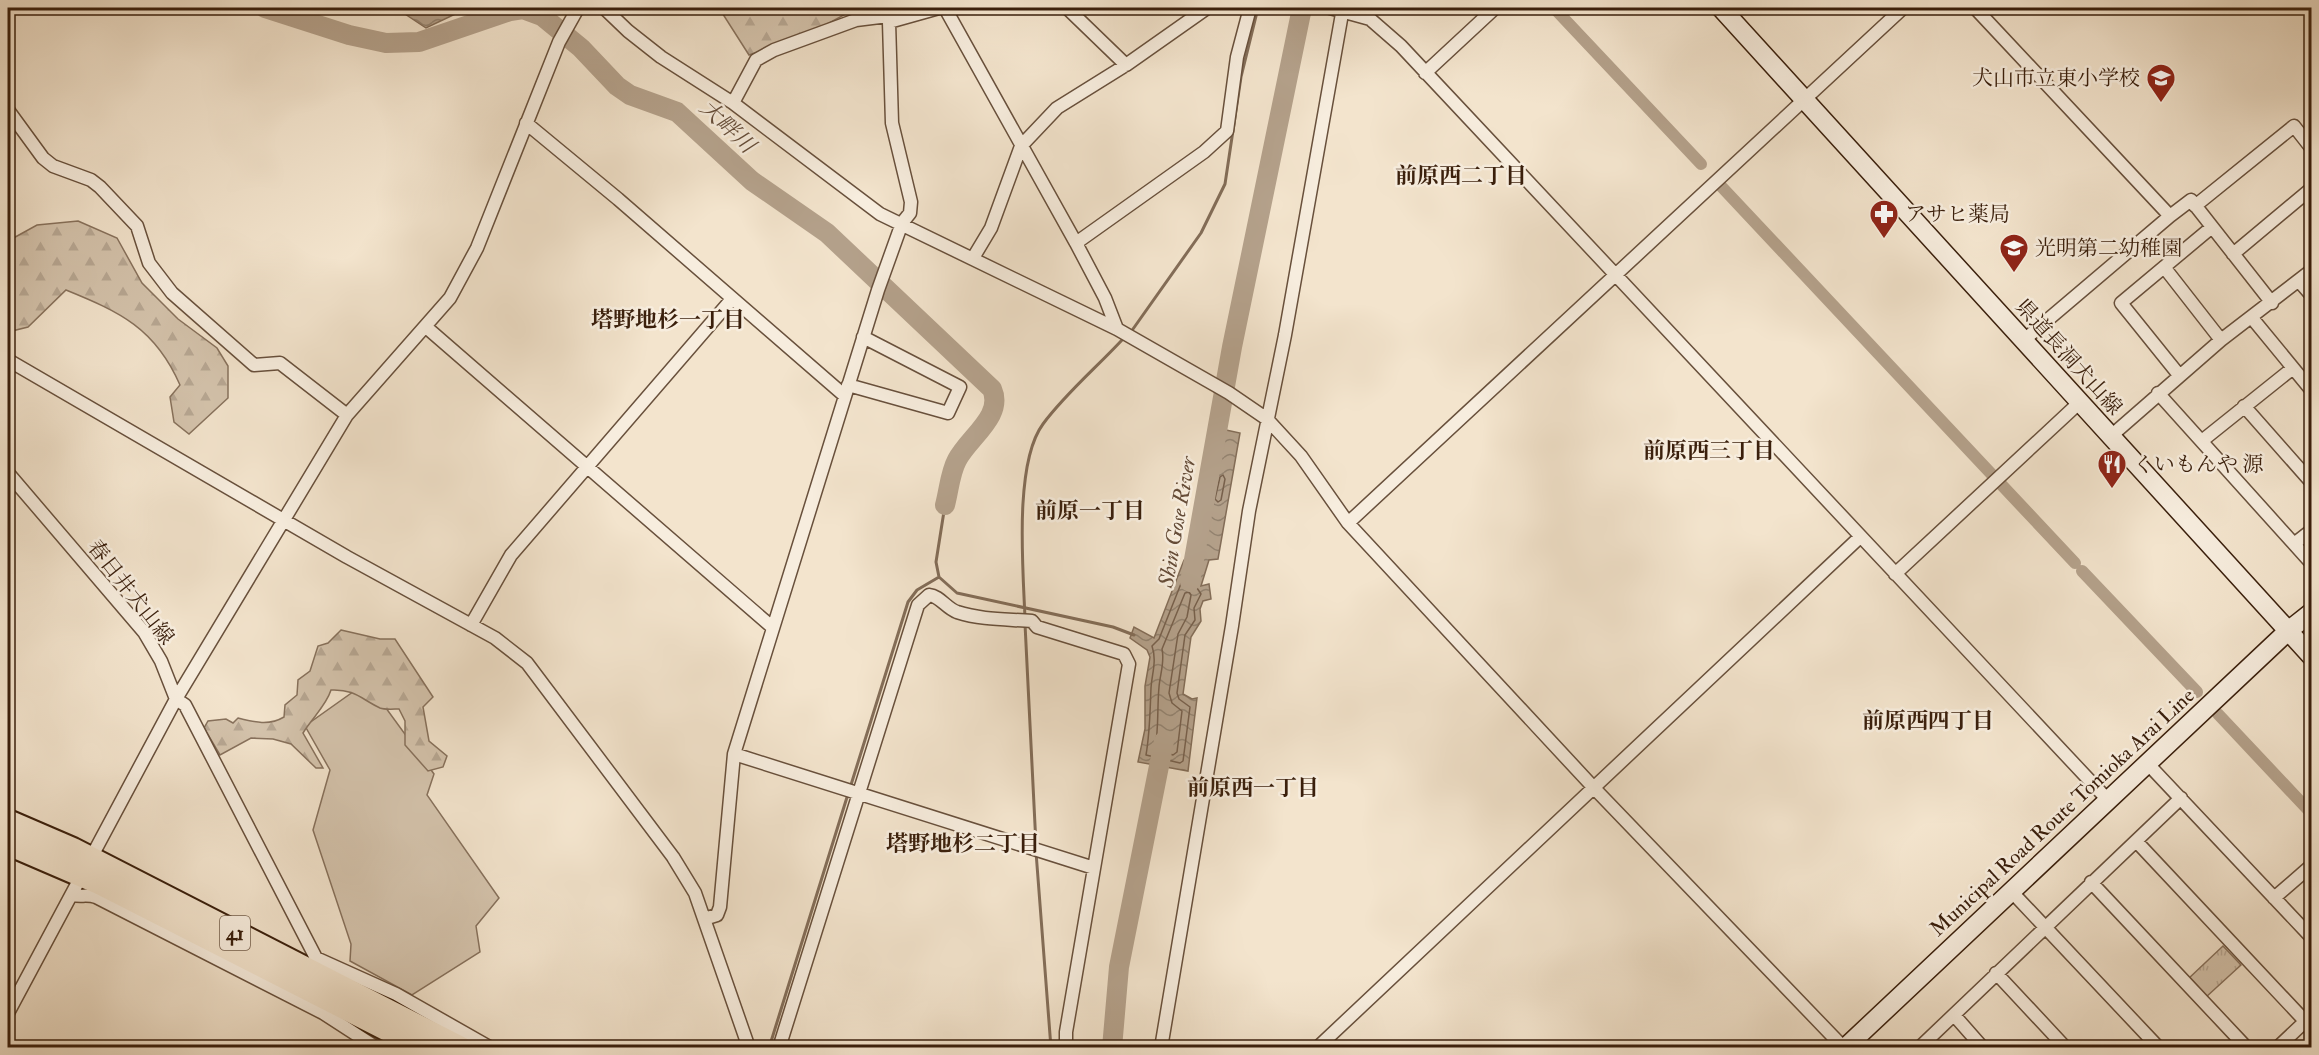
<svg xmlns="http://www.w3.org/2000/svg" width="2319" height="1055" font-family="'IM FELL Double Pica','Noto Serif JP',serif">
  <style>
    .grass { fill: #d4c3ac; stroke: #87715c; stroke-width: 1.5 }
    .forest { fill: url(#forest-firs); stroke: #87715c; stroke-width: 1.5 }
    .park { fill: url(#park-tufts); stroke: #87715c; stroke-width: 1.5 }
    .water { fill: url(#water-waves); stroke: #836d58; stroke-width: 1.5 }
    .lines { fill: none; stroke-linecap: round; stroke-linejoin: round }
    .shore { stroke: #77604c; stroke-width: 1.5 }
    .stream { stroke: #836d58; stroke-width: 3 }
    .canal { stroke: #b4a18b; stroke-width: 12 }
    .river { stroke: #b4a18b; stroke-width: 20 }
    .street-casing { stroke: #68503c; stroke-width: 15 }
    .secondary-casing { stroke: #3a1f0c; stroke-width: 21 }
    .highway-casing { stroke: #3a1f0c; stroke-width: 26 }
    .street { stroke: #f7edde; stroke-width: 12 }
    .secondary { stroke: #f7edde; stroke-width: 18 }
    .highway { stroke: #f3e4cd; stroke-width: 22 }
    .labels { text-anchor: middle; stroke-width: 5; stroke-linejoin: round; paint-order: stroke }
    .shield { fill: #f7edde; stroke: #735d4b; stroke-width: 1.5 }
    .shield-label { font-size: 20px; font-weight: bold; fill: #3a1f0c }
    .poi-label { font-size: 21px; fill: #3a1f0c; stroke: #f7edde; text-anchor: start }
    .street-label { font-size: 21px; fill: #3a1f0c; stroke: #f7edde }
    .water-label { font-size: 22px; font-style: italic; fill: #654c38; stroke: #f7edde }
    .neighbourhood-label { font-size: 22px; font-weight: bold; fill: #3a1f0c; stroke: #f7edde }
  </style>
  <defs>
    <pattern id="forest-firs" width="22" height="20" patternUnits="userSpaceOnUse" patternTransform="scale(1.5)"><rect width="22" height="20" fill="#d4c3ac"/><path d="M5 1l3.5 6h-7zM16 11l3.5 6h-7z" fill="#b7a793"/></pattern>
    <pattern id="park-tufts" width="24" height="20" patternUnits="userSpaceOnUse" patternTransform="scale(1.5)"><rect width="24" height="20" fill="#d4c3ac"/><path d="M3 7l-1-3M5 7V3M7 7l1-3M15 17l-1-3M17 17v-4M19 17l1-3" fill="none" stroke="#b7a793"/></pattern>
    <pattern id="water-waves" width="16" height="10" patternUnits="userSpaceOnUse" patternTransform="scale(1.5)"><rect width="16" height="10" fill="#b4a18b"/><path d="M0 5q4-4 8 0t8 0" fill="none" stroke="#938370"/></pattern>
  </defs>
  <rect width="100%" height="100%" fill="#f3e4cd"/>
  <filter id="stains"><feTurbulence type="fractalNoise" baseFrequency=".00333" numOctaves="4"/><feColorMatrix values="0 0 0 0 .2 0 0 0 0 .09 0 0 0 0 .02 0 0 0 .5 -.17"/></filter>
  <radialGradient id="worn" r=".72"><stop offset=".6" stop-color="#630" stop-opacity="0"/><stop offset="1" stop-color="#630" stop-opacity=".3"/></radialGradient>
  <!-- grass -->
  <path class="grass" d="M367 682 434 774 427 795 499 898 476 926 480 952 412 995 350 961 351 944 313 830 330 770 305 726Z"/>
  <!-- forest -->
  <path class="forest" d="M719 8H842L844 15 805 36 749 55Z
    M78 221 117 238 142 283 178 319 217 348 228 366V398L189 434 174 422 170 397 180 385C155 328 120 312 66 290L28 327 8 332V241L37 225Z
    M341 630 380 639H395L433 697 423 707 429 741 447 756 443 767 428 771 405 745V721L399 709C394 709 385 710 380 708 361 699 355 689 331 690 326 706 312 718 303 733L323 768H316L291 744 273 739 251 738 220 755 204 728 208 721 226 719 233 723 238 718C254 722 269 726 284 717L285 705 297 695 298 680 310 671 318 646 328 643Z"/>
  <!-- park -->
  <path class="park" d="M2223 946 2241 965 2205 998 2188 979Z"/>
  <!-- water -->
  <path class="water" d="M396 8H468L426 28Z
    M1226 430 1240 433 1218 559 1209 560 1201 586 1209 584 1211 599 1203 601 1200 609 1201 621 1191 637 1183 694 1192 699 1197 698 1188 771 1138 762 1145 729V686L1150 657 1147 650 1130 638 1134 627 1154 638 1184 560 1199 555 1208 516 1210 488Z"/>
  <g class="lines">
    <!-- shore -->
    <path class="shore" d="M1223 475 1225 479 1221 500 1218 502 1215 499 1220 477Z
      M1199 563 1195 585 1201 594 1194 608 1195 620 1185 635 1177 693 1179 699 1190 707 1183 761 1180 763 1146 755C1150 732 1150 711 1151 688 1152 673 1157 661 1152 646L1159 639 1188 566Z
      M1189 592 1191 595 1187 617 1178 634 1169 693 1172 703 1182 711 1177 752 1173 755 1155 749C1159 728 1157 708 1159 687 1160 674 1165 662 1162 649L1185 593Z"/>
    <!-- stream -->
    <path class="stream" d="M1133 329 1201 233 1225 184 1241 77 1258 8
      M945 505 936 562 939 577 957 593 1113 627 1134 635
      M1025 618C1023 568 1014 463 1043 424 1065 394 1096 368 1122 340
      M1025 624 1036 845
      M850 788 908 602 917 590 939 577
      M1036 852 1051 1048
      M769 1048 848 794"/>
    <!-- canal -->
    <path class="canal" d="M1554 8 1701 164
      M1719 184 2075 563
      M2082 571 2197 692
      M2218 714 2312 814"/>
    <!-- river -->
    <path class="river" d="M265 8 349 35 386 43 419 42 510 11 523 9 542 16 581 48 617 86 630 95 677 112 752 181 827 233 992 389C1004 416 969 437 957 460 950 473 949 490 945 505
      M1190 582 1232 347 1302 8
      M1112 1048 1119 967 1164 741"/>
    <!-- street casing -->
    <g class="street-casing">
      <path id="street" d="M604 8 628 31 661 57 733 103 880 214 1117 329 1229 393 1267 419 1301 456 1348 523 1594 788 1844 1048
        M945 8 1076 243 1105 298 1117 329
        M1067 8 1126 65
        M1330 8 1370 19 1401 46 2107 799
        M1975 8 2170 216 2191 200 2272 303
        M1425 73 1495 8
        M733 103 756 60 774 50 856 20 888 16
        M8 110 43 158 53 166 91 180 100 187 137 226 149 263 172 293 254 365 280 363 347 415
        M526 123 618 199 845 396
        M2195 206 2294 126 2312 149
        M1076 243 1204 152 1227 131 1237 57 1250 8
        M2233 254 2312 188
        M973 258 991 228 1021 146 1057 108 1126 65 1207 8
        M2164 267 2221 340
        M2299 281 2312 296
        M2252 318 2312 391
        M426 327 772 627
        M2024 340 2170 216
        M8 360 347 557 495 638 527 663 673 857 695 893 749 1048
        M2179 375 2121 303 2212 227
        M848 385 948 413 960 387 863 337
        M2158 393 2312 564
        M2244 406 2312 483
        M2111 436 2221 340 2312 270
        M2203 440 2293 368
        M8 473 144 632 161 661 176 699 8 1013
        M1348 523 1903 8
        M2294 544 2312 530
        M1895 574 2080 402
        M471 625 511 555 732 299
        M734 754 1094 868
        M2147 763 2312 938
        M2136 841 2305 1021
        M2091 882 2247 1048
        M2011 891 2159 1048
        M73 895C81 897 87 894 96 897L323 1013 377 1048
        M2274 898 2312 865
        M704 919 717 915 720 907 734 754 878 290 902 223 910 213 911 202 892 123 889 22 939 8
        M1996 973 2066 1048
        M1954 1015 1983 1048
        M491 1048 396 994 316 958 185 705 176 699 347 415 450 298 477 248 559 42 578 8
        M779 1048 918 605 929 595C940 596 946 608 957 612 982 620 1006 619 1032 621L1037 627 1124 654 1129 664 1066 1032V1048
        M1161 1048 1232 626 1249 511 1285 335 1343 8
        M1317 1048 1860 537
        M1919 1048 2181 798
        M2277 1048 2312 1015"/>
    </g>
    <!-- secondary casing -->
    <g class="secondary-casing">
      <path id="secondary" d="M1721 8 2312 657
        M1845 1048 2288 631 2312 612"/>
    </g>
    <!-- highway casing -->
    <g class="highway-casing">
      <path id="highway" d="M8 821 73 849 461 1048
        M8 844 101 884 423 1048"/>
    </g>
    <!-- street -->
    <use href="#street" class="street"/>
    <!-- secondary -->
    <use href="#secondary" class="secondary"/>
    <!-- highway -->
    <use href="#highway" class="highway"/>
  </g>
  <!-- icons -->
  <defs>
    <g id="school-pin" transform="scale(1.5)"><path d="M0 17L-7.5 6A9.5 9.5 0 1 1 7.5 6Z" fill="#8f2418" stroke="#f7edde"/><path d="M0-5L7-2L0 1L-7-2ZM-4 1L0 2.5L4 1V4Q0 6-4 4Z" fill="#fff"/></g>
    <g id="pharmacy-pin" transform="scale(1.5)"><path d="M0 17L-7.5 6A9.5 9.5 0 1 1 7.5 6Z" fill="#8f2418" stroke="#f7edde"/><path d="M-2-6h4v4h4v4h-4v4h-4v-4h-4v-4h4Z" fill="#fff"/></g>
    <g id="restaurant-pin" transform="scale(1.5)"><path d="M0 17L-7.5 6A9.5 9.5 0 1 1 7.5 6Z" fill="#8f2418" stroke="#f7edde"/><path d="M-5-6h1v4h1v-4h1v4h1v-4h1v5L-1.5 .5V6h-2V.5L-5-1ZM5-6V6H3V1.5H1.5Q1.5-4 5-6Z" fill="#fff"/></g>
  </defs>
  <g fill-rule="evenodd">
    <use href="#school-pin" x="2161" y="78"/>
    <use href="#pharmacy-pin" x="1884" y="214"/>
    <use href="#school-pin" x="2014" y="248"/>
    <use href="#restaurant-pin" x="2112" y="464"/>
  </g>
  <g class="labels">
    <!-- shield labels -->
    <rect class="shield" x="220" y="916" width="30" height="34" rx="4.5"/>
    <g class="shield-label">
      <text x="235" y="940">41</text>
    </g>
    <!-- poi labels -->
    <g class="poi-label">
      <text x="2140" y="85" text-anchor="end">犬山市立東小学校</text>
      <text x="1905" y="221">アサヒ薬局</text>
      <text x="2035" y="255">光明第二幼稚園</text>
      <text x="2133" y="471">くいもんや 源</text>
    </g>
    <!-- street labels -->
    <g class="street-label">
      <text transform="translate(2069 357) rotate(48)" y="7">県道長洞犬山線</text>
      <text transform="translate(131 592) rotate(52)" y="7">春日井犬山線</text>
      <text transform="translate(2062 812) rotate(-43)" y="7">Municipal Road Route Tomioka Arai Line</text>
    </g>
    <!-- water labels -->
    <g class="water-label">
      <text transform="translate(728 126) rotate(43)" y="8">大畔川</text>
      <text transform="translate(1176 522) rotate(-80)" y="8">Shin Gose River</text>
    </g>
    <!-- neighbourhood labels -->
    <g class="neighbourhood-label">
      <text x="1461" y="183">前原西二丁目</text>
      <text x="668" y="327">塔野地杉一丁目</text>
      <text x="1709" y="458">前原西三丁目</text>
      <text x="1090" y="518">前原一丁目</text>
      <text x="1928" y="728">前原西四丁目</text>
      <text x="1253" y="795">前原西一丁目</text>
      <text x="963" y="851">塔野地杉二丁目</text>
    </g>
  </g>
  <!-- margin -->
  <rect width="2319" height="1055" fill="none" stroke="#f3e4cd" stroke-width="30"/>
  <rect x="9" y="9" width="2301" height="1037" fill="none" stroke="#3a1f0c" stroke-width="3"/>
  <rect x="15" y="15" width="2289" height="1025" fill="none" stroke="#3a1f0c" stroke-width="1.5"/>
  <rect width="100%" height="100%" filter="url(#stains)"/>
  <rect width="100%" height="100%" fill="url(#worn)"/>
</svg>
